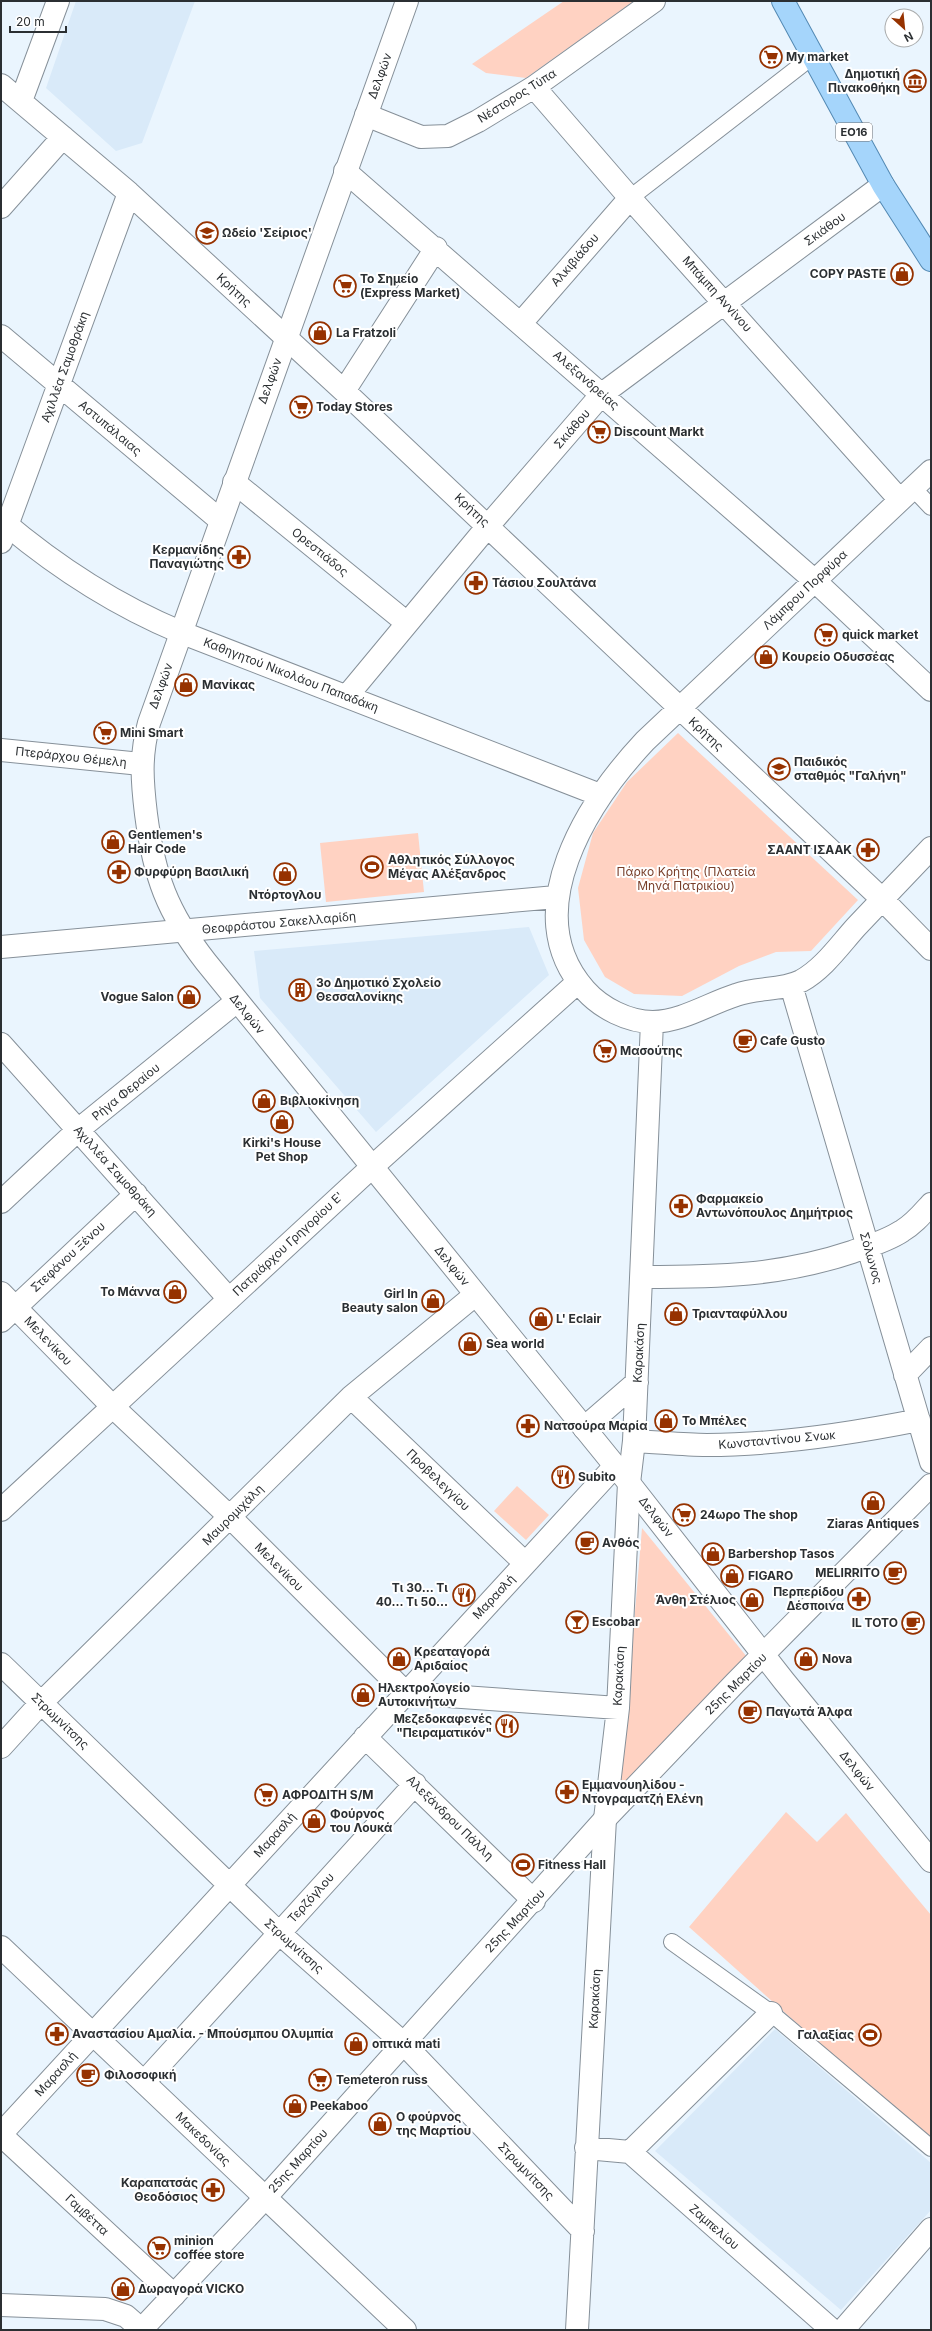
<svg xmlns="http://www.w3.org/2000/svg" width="932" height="2331" font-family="Inter,sans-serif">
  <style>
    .built { fill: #d9eaf9 }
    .green { fill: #ffd2c2 }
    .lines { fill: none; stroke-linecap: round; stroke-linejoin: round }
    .pedestrian-casing { stroke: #869099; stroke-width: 18 }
    .minor-casing { stroke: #869099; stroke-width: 24 }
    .tertiary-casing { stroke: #869099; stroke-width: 24 }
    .secondary-casing { stroke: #869099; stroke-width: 24 }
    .primary-casing { stroke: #5389b3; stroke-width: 24 }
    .pedestrian { stroke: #fff; stroke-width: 16 }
    .minor { stroke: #fff; stroke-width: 22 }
    .tertiary { stroke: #fff; stroke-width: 22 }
    .secondary { stroke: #fff; stroke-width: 22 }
    .primary { stroke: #a5d5fb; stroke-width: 22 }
    .labels { text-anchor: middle; stroke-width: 4; stroke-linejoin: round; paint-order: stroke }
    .shield { fill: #fff; stroke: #6b6d70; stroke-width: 1 }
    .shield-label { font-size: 11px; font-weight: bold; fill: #2b2f32 }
    .poi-label { font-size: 12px; font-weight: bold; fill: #2b2f32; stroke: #fff; text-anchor: start }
    .street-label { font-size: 12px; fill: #2b2f32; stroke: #fff }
    .park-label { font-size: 12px; fill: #783e29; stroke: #fff }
  </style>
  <rect width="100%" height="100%" fill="#eaf5fe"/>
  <!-- built -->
  <path class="built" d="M76 1H195L142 143 116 151 46 88Z
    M529 927 549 975 376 1132 260 998 254 951Z
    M775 2029 931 2163V2210L841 2310 655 2151Z"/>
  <!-- green -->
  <path class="green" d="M564 1H634L526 78 486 73 472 64Z
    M678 733 858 900 811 951 776 952 739 966 682 996 634 994 605 977 584 940 578 888 593 833 627 782Z
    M418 833 424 892 326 902 320 843Z
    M517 1486 549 1515 526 1540 494 1511Z
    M642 1528 747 1657 620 1790Z
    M786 1812 817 1842 846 1813 931 1915V2143L689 1927Z"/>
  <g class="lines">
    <!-- pedestrian casing -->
    <g class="pedestrian-casing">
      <path id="pedestrian" d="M630 198 813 56
        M913 488 931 507
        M672 1942 771 2013 931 2148"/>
    </g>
    <!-- minor casing -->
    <g class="minor-casing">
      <path id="minor" d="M1 85 129 193 344 391 882 899 931 949
        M534 87 630 198 900 500
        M21 101 58 1
        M366 115 421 137 448 136 478 121 534 87 654 1
        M345 171 815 581 931 690
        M1 207 63 137
        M521 323 630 198
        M1 336 220 520
        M344 391 436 248
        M931 471 645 741C588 802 516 912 585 990 601 1008 628 1022 653 1022 683 1021 708 1004 736 995 757 987 781 991 801 981 823 969 839 946 856 927 881 901 906 874 931 848
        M234 482 407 623
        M1 542 129 193
        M180 632 600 795
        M347 696 488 526 602 394 883 185
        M1 750 141 764
        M1 947 556 897
        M791 985 931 1462
        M1 1044 229 1299
        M372 1167 578 982
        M1 1202 78 1130 237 1001
        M643 1277C718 1277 780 1276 852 1252 869 1246 887 1241 902 1231 914 1224 922 1214 931 1204
        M1 1293 113 1407 230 1517 406 1693 618 1708
        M1 1321 136 1194
        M905 1375 931 1348
        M351 1397 525 1563
        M584 1428 637 1382
        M634 1441C658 1442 683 1445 707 1445 778 1445 849 1434 919 1420
        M1 1664 279 1933 403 2043 583 2231
        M365 1737 534 1901
        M1 1747 41 1703 351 1397 475 1295
        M144 2082 415 1784
        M1 2134 615 1466
        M1 2135 174 2295
        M586 2148 630 2152 832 2330
        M630 2152 771 2013
        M1 2305 105 2309 126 2316 142 2330
        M577 2330 605 1819 618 1708 629 1483 634 1441 652 1022
        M843 2330 931 2229"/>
    </g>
    <!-- tertiary casing -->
    <g class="tertiary-casing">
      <path id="tertiary" d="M1 520C54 565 115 605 180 632
        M1 1510 372 1167
        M1 1947 405 2330"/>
    </g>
    <!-- secondary casing -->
    <g class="secondary-casing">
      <path id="secondary" d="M407 1 149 723C140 756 142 781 146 814 154 876 167 912 206 962L629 1483 784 1681 931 1861
        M141 2330 265 2198 605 1819 735 1683 931 1485"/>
    </g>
    <!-- primary casing -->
    <g class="primary-casing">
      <path id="primary" d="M783 1 883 185 931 260"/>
    </g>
    <!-- pedestrian -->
    <use href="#pedestrian" class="pedestrian"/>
    <!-- minor -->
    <use href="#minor" class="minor"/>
    <!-- tertiary -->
    <use href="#tertiary" class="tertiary"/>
    <!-- secondary -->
    <use href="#secondary" class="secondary"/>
    <!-- primary -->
    <use href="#primary" class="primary"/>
  </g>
  <!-- icons -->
  <defs>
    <g id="supermarket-ring" transform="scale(1.15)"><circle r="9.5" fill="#fff" stroke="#963200" stroke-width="1.5"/><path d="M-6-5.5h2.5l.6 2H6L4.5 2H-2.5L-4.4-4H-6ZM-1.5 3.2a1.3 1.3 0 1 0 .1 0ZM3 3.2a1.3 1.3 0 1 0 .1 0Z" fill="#963200"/></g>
    <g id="museum-ring" transform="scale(1.15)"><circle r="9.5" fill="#fff" stroke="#963200" stroke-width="1.5"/><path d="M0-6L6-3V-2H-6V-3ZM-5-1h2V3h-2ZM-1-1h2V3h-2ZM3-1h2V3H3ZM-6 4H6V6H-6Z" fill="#963200"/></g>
    <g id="school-ring" transform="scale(1.15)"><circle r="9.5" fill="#fff" stroke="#963200" stroke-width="1.5"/><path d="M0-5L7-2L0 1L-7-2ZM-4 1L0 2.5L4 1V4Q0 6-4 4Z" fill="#963200"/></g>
    <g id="shop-ring" transform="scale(1.15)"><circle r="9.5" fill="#fff" stroke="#963200" stroke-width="1.5"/><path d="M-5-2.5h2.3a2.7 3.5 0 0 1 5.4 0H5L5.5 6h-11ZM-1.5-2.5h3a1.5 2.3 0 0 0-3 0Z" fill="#963200"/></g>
    <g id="pharmacy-ring" transform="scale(1.15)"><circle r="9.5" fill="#fff" stroke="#963200" stroke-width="1.5"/><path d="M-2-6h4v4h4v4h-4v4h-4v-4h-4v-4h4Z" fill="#963200"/></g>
    <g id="stadium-ring" transform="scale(1.15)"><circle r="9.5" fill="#fff" stroke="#963200" stroke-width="1.5"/><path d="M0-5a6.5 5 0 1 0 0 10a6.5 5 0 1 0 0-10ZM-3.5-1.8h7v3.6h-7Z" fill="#963200"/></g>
    <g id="building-ring" transform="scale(1.15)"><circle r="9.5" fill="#fff" stroke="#963200" stroke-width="1.5"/><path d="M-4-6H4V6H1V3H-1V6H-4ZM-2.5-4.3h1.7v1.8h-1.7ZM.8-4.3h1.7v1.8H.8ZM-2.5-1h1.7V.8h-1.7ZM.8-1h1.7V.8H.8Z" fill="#963200"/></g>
    <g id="cafe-ring" transform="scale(1.15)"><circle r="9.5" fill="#fff" stroke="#963200" stroke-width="1.5"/><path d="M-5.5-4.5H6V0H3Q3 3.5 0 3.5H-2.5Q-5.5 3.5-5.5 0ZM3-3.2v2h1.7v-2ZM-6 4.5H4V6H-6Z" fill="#963200"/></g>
    <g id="restaurant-ring" transform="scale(1.15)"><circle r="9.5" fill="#fff" stroke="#963200" stroke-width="1.5"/><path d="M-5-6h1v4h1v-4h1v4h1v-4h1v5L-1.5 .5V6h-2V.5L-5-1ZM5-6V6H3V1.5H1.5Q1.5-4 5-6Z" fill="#963200"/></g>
    <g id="bar-ring" transform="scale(1.15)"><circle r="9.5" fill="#fff" stroke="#963200" stroke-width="1.5"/><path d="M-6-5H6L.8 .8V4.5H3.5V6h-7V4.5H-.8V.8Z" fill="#963200"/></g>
  </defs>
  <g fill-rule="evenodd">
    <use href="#supermarket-ring" x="771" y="57"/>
    <use href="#museum-ring" x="915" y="81"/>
    <use href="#school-ring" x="207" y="233"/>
    <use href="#shop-ring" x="902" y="274"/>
    <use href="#supermarket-ring" x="345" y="286"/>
    <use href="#shop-ring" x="320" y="333"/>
    <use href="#supermarket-ring" x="301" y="407"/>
    <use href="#supermarket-ring" x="599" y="432"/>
    <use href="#pharmacy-ring" x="239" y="557"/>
    <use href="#pharmacy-ring" x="476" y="583"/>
    <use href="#supermarket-ring" x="826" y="635"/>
    <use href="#shop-ring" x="766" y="657"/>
    <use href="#shop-ring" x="186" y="685"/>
    <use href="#supermarket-ring" x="105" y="733"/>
    <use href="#school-ring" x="779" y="769"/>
    <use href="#shop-ring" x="113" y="842"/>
    <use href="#pharmacy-ring" x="868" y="850"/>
    <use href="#stadium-ring" x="372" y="867"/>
    <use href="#pharmacy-ring" x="119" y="872"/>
    <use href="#shop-ring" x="285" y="874"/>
    <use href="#building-ring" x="300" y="990"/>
    <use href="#shop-ring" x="189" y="997"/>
    <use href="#cafe-ring" x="745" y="1041"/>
    <use href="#supermarket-ring" x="605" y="1051"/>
    <use href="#shop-ring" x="264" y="1101"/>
    <use href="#shop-ring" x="282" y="1122"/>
    <use href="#pharmacy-ring" x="681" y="1206"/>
    <use href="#shop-ring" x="175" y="1292"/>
    <use href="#shop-ring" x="433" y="1301"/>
    <use href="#shop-ring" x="676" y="1314"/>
    <use href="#shop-ring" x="541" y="1319"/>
    <use href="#shop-ring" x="470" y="1344"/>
    <use href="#shop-ring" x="666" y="1421"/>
    <use href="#pharmacy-ring" x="528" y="1426"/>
    <use href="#restaurant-ring" x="563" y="1477"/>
    <use href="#shop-ring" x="873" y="1503"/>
    <use href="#supermarket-ring" x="684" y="1515"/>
    <use href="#cafe-ring" x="587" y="1543"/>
    <use href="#shop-ring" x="713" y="1554"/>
    <use href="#cafe-ring" x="895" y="1573"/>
    <use href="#shop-ring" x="732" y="1576"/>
    <use href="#restaurant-ring" x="464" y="1595"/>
    <use href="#pharmacy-ring" x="859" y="1599"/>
    <use href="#shop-ring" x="752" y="1600"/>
    <use href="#bar-ring" x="577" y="1622"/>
    <use href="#cafe-ring" x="913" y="1623"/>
    <use href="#shop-ring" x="399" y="1659"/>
    <use href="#shop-ring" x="806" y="1659"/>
    <use href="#shop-ring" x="363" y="1695"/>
    <use href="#cafe-ring" x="750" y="1712"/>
    <use href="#restaurant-ring" x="507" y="1726"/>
    <use href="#pharmacy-ring" x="567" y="1792"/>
    <use href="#supermarket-ring" x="266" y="1795"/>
    <use href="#shop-ring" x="314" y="1821"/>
    <use href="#stadium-ring" x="523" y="1865"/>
    <use href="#pharmacy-ring" x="57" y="2034"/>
    <use href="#stadium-ring" x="870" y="2035"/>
    <use href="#shop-ring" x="356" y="2044"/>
    <use href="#cafe-ring" x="88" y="2075"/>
    <use href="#supermarket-ring" x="320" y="2080"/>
    <use href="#shop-ring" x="295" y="2106"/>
    <use href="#shop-ring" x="380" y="2124"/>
    <use href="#pharmacy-ring" x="213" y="2190"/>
    <use href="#supermarket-ring" x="159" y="2248"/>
    <use href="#shop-ring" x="123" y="2289"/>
  </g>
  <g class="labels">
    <!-- shield labels -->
    <rect class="shield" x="836" y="123" width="36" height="18" rx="3"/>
    <g class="shield-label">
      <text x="854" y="136">ΕΟ16</text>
    </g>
    <!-- poi labels -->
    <g class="poi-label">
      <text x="786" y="61">My market</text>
      <text x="900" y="78" text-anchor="end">Δημοτική<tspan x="900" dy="14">Πινακοθήκη</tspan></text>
      <text x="222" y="237">Ωδείο 'Σείριος'</text>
      <text x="886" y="278" text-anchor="end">COPY PASTE</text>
      <text x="360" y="283">Το Σημείο<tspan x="360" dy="14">(Express Market)</tspan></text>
      <text x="336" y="337">La Fratzoli</text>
      <text x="316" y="411">Today Stores</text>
      <text x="614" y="436">Discount Markt</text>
      <text x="224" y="554" text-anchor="end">Κερμανίδης<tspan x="224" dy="14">Παναγιώτης</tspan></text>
      <text x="492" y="587">Τάσιου Σουλτάνα</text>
      <text x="842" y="639">quick market</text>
      <text x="782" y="661">Κουρείο Οδυσσέας</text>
      <text x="202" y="689">Μανίκας</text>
      <text x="120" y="737">Mini Smart</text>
      <text x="794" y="766">Παιδικός<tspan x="794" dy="14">σταθμός "Γαλήνη"</tspan></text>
      <text x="128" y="839">Gentlemen's<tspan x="128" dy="14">Hair Code</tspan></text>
      <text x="852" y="854" text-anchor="end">ΣΑΑΝΤ ΙΣΑΑΚ</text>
      <text x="388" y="864">Αθλητικός Σύλλογος<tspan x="388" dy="14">Μέγας Αλέξανδρος</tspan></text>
      <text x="134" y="876">Φυρφύρη Βασιλική</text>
      <text x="285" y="899" text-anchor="middle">Ντόρτογλου</text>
      <text x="316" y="987">3ο Δημοτικό Σχολείο<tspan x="316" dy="14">Θεσσαλονίκης</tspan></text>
      <text x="174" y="1001" text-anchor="end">Vogue Salon</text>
      <text x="760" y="1045">Cafe Gusto</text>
      <text x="620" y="1055">Μασούτης</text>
      <text x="280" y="1105">Βιβλιοκίνηση</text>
      <text x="282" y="1147" text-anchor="middle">Kirki's House<tspan x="282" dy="14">Pet Shop</tspan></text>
      <text x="696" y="1203">Φαρμακείο<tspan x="696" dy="14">Αντωνόπουλος Δημήτριος</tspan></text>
      <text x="160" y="1296" text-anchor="end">Το Μάννα</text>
      <text x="418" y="1298" text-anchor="end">Girl In<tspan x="418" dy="14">Beauty salon</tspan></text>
      <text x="692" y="1318">Τριανταφύλλου</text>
      <text x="556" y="1323">L' Eclair</text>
      <text x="486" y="1348">Sea world</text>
      <text x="682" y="1425">Το Μπέλες</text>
      <text x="544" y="1430">Νατσούρα Μαρία</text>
      <text x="578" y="1481">Subito</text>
      <text x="700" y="1519">24ωρο The shop</text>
      <text x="873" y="1528" text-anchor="middle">Ziaras Antiques</text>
      <text x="602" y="1547">Ανθός</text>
      <text x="728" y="1558">Barbershop Tasos</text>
      <text x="880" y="1577" text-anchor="end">MELIRRITO</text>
      <text x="748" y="1580">FIGARO</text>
      <text x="448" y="1592" text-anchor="end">Τι 30... Τι<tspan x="448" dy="14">40... Τι 50...</tspan></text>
      <text x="844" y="1596" text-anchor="end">Περπερίδου<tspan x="844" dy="14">Δέσποινα</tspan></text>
      <text x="736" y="1604" text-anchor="end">Άνθη Στέλιος</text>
      <text x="592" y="1626">Escobar</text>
      <text x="898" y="1627" text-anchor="end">IL TOTO</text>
      <text x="414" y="1656">Κρεαταγορά<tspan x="414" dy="14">Αριδαίος</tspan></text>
      <text x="822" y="1663">Nova</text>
      <text x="378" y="1692">Ηλεκτρολογείο<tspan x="378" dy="14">Αυτοκινήτων</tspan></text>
      <text x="766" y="1716">Παγωτά Άλφα</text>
      <text x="492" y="1723" text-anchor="end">Μεζεδοκαφενές<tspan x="492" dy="14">"Πειραματικόν"</tspan></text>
      <text x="582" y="1789">Εμμανουηλίδου -<tspan x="582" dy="14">Ντογραματζή Ελένη</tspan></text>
      <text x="282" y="1799">ΑΦΡΟΔΙΤΗ S/M</text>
      <text x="330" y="1818">Φούρνος<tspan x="330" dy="14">του Λουκά</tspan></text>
      <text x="538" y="1869">Fitness Hall</text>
      <text x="72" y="2038">Αναστασίου Αμαλία. - Μπούσμπου Ολυμπία</text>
      <text x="854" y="2039" text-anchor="end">Γαλαξίας</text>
      <text x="372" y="2048">οπτικά mati</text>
      <text x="104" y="2079">Φιλοσοφική</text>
      <text x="336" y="2084">Temeteron russ</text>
      <text x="310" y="2110">Peekaboo</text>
      <text x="396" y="2121">Ο φούρνος<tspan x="396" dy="14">της Μαρτίου</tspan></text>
      <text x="198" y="2187" text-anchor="end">Καραπατσάς<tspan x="198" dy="14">Θεοδόσιος</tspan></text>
      <text x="174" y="2245">minion<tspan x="174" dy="14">coffee store</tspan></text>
      <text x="138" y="2293">Δωραγορά VICKO</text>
    </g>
    <!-- street labels -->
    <g class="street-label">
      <text transform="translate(380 76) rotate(-70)" y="4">Δελφών</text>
      <text transform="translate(517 96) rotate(-32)" y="4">Νέστορος Τύπα</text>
      <text transform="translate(825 229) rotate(-36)" y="4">Σκιάθου</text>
      <text transform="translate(575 260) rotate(-49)" y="4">Αλκιβιάδου</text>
      <text transform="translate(234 290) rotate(43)" y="4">Κρήτης</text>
      <text transform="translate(717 294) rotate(48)" y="4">Μπάμπη Αννίνου</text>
      <text transform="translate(65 367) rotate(-70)" y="4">Αχιλλέα Σαμοθράκη</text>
      <text transform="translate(586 380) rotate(41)" y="4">Αλεξανδρείας</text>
      <text transform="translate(270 381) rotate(-70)" y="4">Δελφών</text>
      <text transform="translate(110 428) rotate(40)" y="4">Αστυπάλαιας</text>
      <text transform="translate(572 429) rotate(-49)" y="4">Σκιάθου</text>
      <text transform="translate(472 510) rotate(43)" y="4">Κρήτης</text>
      <text transform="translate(320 552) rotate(39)" y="4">Ορεστιάδος</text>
      <text transform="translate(805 590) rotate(-43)" y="4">Λάμπρου Πορφύρα</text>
      <text transform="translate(291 675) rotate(21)" y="4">Καθηγητού Νικολάου Παπαδάκη</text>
      <text transform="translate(161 686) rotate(-70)" y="4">Δελφών</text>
      <text transform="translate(706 734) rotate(43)" y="4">Κρήτης</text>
      <text transform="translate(71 757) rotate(6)" y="4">Πτεράρχου Θέμελη</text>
      <text transform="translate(279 923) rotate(-5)" y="4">Θεοφράστου Σακελλαρίδη</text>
      <text transform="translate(247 1014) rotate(51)" y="4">Δελφών</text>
      <text transform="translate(126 1092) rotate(-39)" y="4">Ρήγα Φεραίου</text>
      <text transform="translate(115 1171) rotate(48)" y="4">Αχιλλέα Σαμοθράκη</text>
      <text transform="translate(288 1244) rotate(-43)" y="4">Πατριάρχου Γρηγορίου Ε'</text>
      <text transform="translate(68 1257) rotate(-43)" y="4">Στεφάνου Ξένου</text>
      <text transform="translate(871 1258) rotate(74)" y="4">Σόλωνος</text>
      <text transform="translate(452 1266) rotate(51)" y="4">Δελφών</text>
      <text transform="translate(48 1341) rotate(46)" y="4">Μελενίκου</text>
      <text transform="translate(639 1353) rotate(-87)" y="4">Καρακάση</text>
      <text transform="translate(777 1440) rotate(-5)" y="4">Κωνσταντίνου Σνωκ</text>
      <text transform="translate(438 1480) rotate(44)" y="4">Προβελεγγίου</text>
      <text transform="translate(233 1515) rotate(-45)" y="4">Μαυρομιχάλη</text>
      <text transform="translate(656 1517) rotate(52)" y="4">Δελφών</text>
      <text transform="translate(279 1567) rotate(45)" y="4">Μελενίκου</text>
      <text transform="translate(494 1597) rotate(-47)" y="4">Μαρασλή</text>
      <text transform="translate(619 1676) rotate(-87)" y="4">Καρακάση</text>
      <text transform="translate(736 1684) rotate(-45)" y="4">25ης Μαρτίου</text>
      <text transform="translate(60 1721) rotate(44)" y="4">Στρωμνίτσης</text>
      <text transform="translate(857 1771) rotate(51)" y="4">Δελφών</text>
      <text transform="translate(450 1818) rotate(44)" y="4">Αλεξάνδρου Πάλλη</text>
      <text transform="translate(275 1835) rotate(-48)" y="4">Μαρασλή</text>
      <text transform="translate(311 1898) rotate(-48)" y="4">Τερζόγλου</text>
      <text transform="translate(515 1921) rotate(-47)" y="4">25ης Μαρτίου</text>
      <text transform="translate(294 1946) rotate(42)" y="4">Στρωμνίτσης</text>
      <text transform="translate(595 1999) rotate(-87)" y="4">Καρακάση</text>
      <text transform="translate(56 2074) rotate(-48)" y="4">Μαρασλή</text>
      <text transform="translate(203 2139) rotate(44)" y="4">Μακεδονίας</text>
      <text transform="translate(298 2161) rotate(-48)" y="4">25ης Μαρτίου</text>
      <text transform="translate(526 2171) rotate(46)" y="4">Στρωμνίτσης</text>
      <text transform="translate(87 2215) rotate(43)" y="4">Γαμβέττα</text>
      <text transform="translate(714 2227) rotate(41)" y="4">Ζαμπελίου</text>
    </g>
    <!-- park labels -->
    <g class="park-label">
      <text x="686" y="876">Πάρκο Κρήτης (Πλατεία<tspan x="686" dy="14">Μηνά Πατρικίου)</tspan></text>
    </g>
  </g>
  <!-- border -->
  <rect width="932" height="2331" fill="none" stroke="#2b2f32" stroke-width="4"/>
  <!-- north arrow -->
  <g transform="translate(904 28) rotate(153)"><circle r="19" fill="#ffffff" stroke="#aaacad"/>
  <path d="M0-3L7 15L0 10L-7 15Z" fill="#963200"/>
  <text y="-6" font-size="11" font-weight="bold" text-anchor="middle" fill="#2b2f32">N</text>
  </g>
  <!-- scale -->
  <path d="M10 26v6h56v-6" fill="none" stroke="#2b2f32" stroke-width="2"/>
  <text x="16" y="26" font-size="12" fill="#2b2f32" stroke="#ffffff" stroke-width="3" paint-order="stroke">20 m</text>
</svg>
